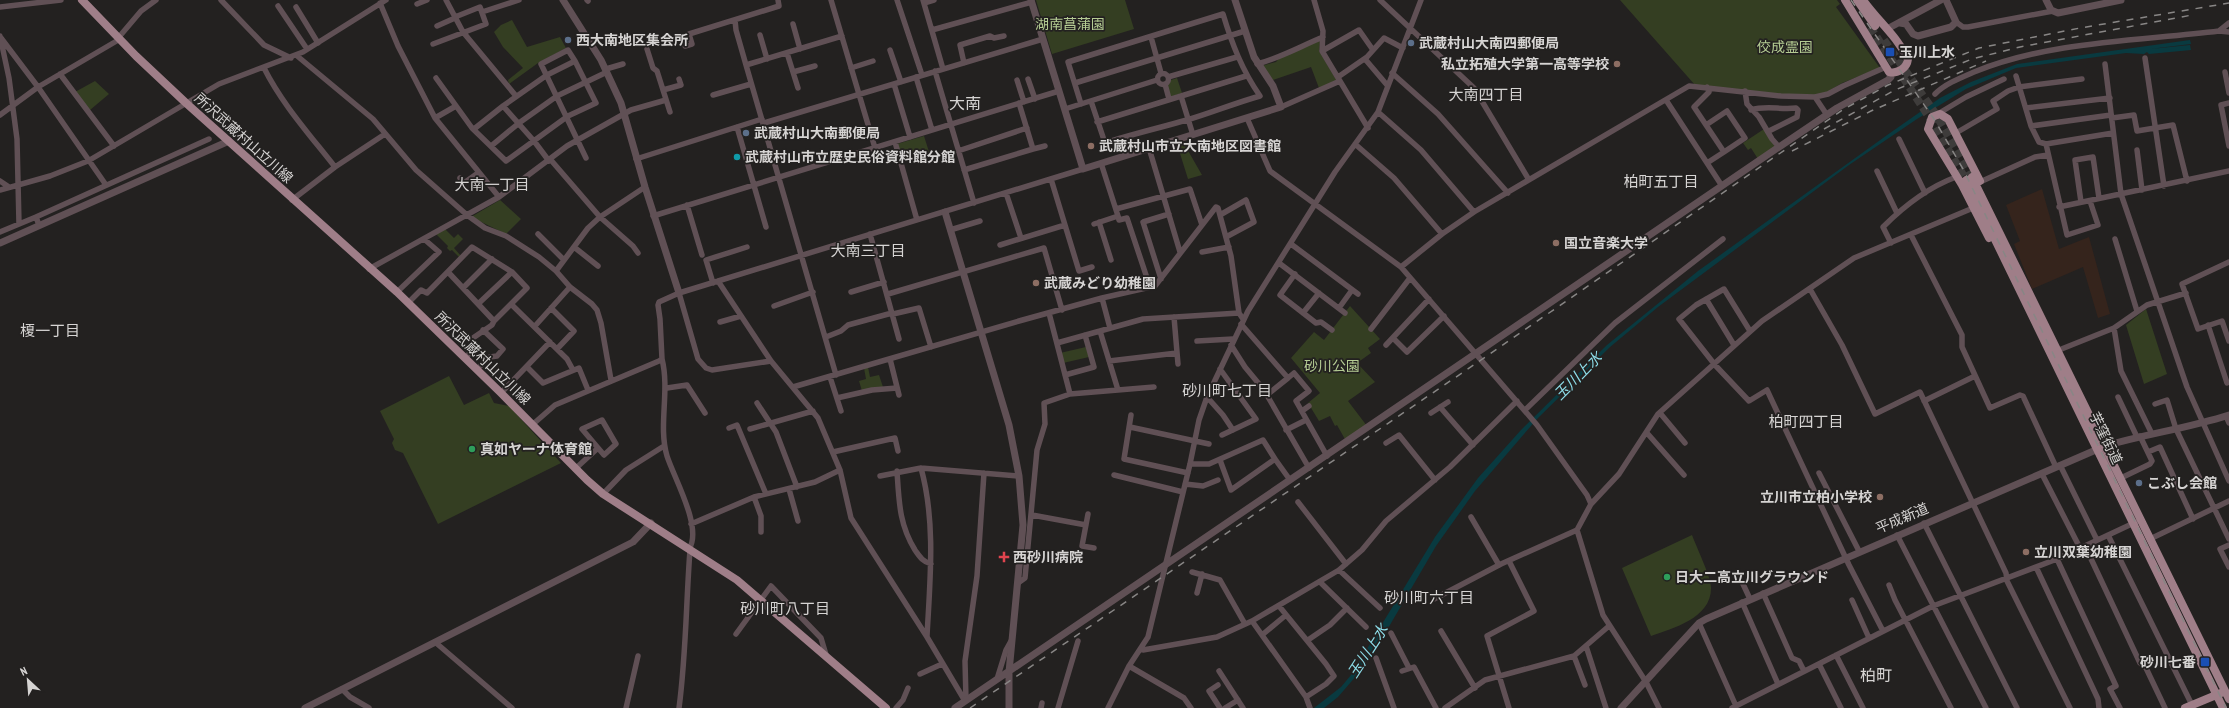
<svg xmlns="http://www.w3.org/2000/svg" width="2229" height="708" font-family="'PT Sans Narrow','Noto Sans JP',sans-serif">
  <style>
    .industrial { fill: #35241c }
    .green { fill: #343e22 }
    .water { fill: #093a40 }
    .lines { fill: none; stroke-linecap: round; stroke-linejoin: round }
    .primary-tunnel { stroke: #3e3c3b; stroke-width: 8; stroke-dasharray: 8 4; stroke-linecap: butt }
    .minor { stroke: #605055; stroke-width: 5.5 }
    .tertiary { stroke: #605055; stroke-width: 7 }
    .primary { stroke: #9f7e88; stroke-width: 8 }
    .rail { stroke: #888685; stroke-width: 1.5; stroke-dasharray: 7 7; stroke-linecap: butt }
    .service-dot { fill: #5c6f8a; stroke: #232120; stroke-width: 1.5 }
    .transit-dot { fill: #1a4fb4; stroke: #232120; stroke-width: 1.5 }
    .education-dot { fill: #8d6e63; stroke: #232120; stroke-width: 1.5 }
    .culture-dot { fill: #0f9aa8; stroke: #232120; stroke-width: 1.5 }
    .leisure-dot { fill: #2e9e5b; stroke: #232120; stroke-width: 1.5 }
    .health-dot { fill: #e0444e; stroke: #232120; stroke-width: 1.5 }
    .labels { text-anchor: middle; stroke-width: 3.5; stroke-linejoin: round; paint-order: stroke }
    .park-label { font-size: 14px; fill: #b5cc93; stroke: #232120 }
    .poi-label { font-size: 14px; font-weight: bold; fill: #d6d4d3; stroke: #232120; text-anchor: start }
    .street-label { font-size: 14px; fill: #d6d4d3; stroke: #232120 }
    .neighbourhood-label { font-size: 15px; fill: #d6d4d3; stroke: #232120 }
    .water-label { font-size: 15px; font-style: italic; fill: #8ddde9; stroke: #232120 }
    .quarter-label { font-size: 16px; fill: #d6d4d3; stroke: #232120 }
  </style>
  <rect width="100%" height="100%" fill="#232120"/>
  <!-- industrial -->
  <path class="industrial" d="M2042 189 2059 249 2089 237 2110 314 2098 318 2083 267 2032 289 2014 244 2020 241 2006 205Z"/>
  <!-- green -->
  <path class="green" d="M1036 0H1125L1134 29 1052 54Z
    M1620 0H1837L1840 4 1836 7 1880 68 1842 83 1827 92 1815 95 1781 94 1695 85Z
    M512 20 527 47 560 37 566 48 538 63 509 84 508 80 523 68 503 47 494 32 501 25Z
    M1320 41 1319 51 1337 81 1319 88 1311 67 1273 80 1261 66 1276 62 1282 55Z
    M1177 78 1182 93 1170 97 1167 87 1171 80Z
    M95 81 109 94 90 110 75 92Z
    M1764 129 1775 147 1758 159 1751 148 1748 150 1743 143Z
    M924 136 930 155 918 159 917 154 901 159 897 144Z
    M1183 142 1202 175 1188 179 1177 144Z
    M500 200 521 219 506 234 471 217Z
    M445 229 454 238 458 234 463 239 454 248 461 256 460 258 452 250 450 251 447 248 448 246 436 234Z
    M1350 306 1380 339 1368 348 1371 353 1357 363 1375 382 1348 401 1367 426 1346 441 1337 425 1335 426 1330 416 1319 421 1308 403 1320 393 1291 358 1314 332 1324 340Z
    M2146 309 2167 374 2144 384 2126 325Z
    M1086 347 1089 357 1063 363 1060 353Z
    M868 367 870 377 879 375 883 387 862 391 859 381 866 379 864 368Z
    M449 376 464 405 489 393 494 403 509 406 561 463 438 524 403 453 395 450 392 443 394 439 380 411Z
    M1692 535C1696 546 1711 577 1711 587 1712 618 1673 628 1651 636L1622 568Z"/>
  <!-- water -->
  <path class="water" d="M2190 40 2191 44 2150 49 2190 45 2191 50 2149 54 2147 52 2144 54 2126 53 2016 68 1966 89 1917 119 1849 165 1658 307 1610 347 1537 419 1475 491 1436 546 1387 630 1357 675 1338 697 1324 708H1314L1341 687 1351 675 1435 537 1478 478 1521 430 1607 345 1698 271 1890 133 1940 98 1971 82 2017 64Z"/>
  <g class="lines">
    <!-- primary-tunnel -->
    <path class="primary-tunnel" d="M1870 27 1929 117 1966 180
      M1884 40 1935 113 1972 177"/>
    <!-- minor -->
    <path class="minor" d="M221 0 264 45 291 58
      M446 0 463 32 516 96
      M587 0 588 1
      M831 0 875 148
      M897 0 922 75
      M923 0 943 69
      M1314 0 1323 31 1322 51 1368 128
      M1380 0 1474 88 1529 180
      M380 3 398 46 435 118 499 197
      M924 3 934 0
      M417 4 427 0
      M278 6 307 49
      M0 7 61 0
      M296 7 318 43
      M482 12 519 0
      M735 20 736 30 746 65 836 375
      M1956 22 1963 27H1968L2053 11
      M793 24 800 49
      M437 26 455 18
      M932 30 1032 2
      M2219 31 2229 32
      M760 35 767 59
      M0 36 9 78 17 139 19 224
      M119 37 141 11 156 0
      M1151 37 1161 73
      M1 38 38 87 106 185
      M433 44 486 24 480 7 455 17
      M685 46 692 44 689 34 779 6 778 0
      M647 49 653 68 657 71 670 112
      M890 50 901 82
      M1322 51 1359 30 1373 50
      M787 53 798 88
      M296 55 373 119 416 170 467 215 485 228 506 236 539 257 556 271 570 287 592 304 597 310 601 323 611 380
      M2145 58 2164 186
      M1365 59 1387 85
      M575 61 568 50 541 64 586 158
      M964 63 960 45 990 36 994 38 1004 36
      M1257 64C1280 58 1301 46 1323 37
      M2105 64 2121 194 2187 387 2229 481
      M746 65 842 36
      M264 68C282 104 310 135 335 167
      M851 68 873 61
      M606 69 623 64
      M935 71 974 203
      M793 72 815 66
      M2225 72 2229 93
      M1392 73 1438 114 1508 193
      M1157.5 79a5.5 5.5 0 1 1 11 0a5.5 5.5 0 1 1-11 0Z
      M60 74 114 146
      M2016 76 2031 126 2039 142 2046 144 2113 133
      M916 77 932 130
      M1168 77 1237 57
      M1338 77 1367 57 1384 38 1403 48
      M436 78 472 128 506 161 568 116 596 103 575 61 547 75 503 106 534 141 549 161
      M1028 79 1035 99
      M1017 80 1024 102
      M1075 83 1245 31
      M894 84 910 137
      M1165 84 1169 99
      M1707 87 1709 92 1694 107 1724 152 1707 163
      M663 90 681 85 679 79
      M1745 91 1747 104 1759 117 1772 139 1779 147
      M1935 94C1945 84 1960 78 1974 72 2050 41 2137 41 2219 31L2229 23
      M713 95 751 84
      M1181 96 1193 135
      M1815 97 1827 115
      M1666 100 1722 186
      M2229 103 2221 105 2229 146
      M1081 104 1068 62 1223 14C1232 44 1242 70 1260 96 1235 103 1211 113 1187 120 1159 128 1132 134 1105 143L1091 101
      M1281 107 1340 81
      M2026 108 2110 98
      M1065 109 1157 80
      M1751 110C1766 105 1780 110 1796 108L1798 110 1797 117 1769 131
      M1378 112 1421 150 1474 212
      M1941 112 1966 97 2004 79
      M0 115 38 87 120 39
      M435 118 456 106
      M1247 118 1270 171 1401 267 1537 425 1587 495 1591 504
      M2112 118 2134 115 2137 131 2173 125 2187 181
      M1097 122 1246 76
      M764 123 1043 39
      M1706 125 1727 111 1745 138 1724 152
      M2031 126 2111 115
      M737 127 766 227
      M474 129 503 106
      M1956 133 1997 109 1993 101 2008 91 2019 87 2082 79
      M1899 139 1925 193
      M895 142 917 220
      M1355 144 1394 178 1442 234
      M2046 144 2067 235 2098 225 2090 201
      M491 146 519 123 557 96 607 72
      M1149 148 1180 252
      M1033 149 1045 146
      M2137 150 2142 190
      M958 151 1027 128
      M550 159 600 217 633 246 638 253
      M636 159 762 119
      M964 170 1033 149 1019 103
      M1877 171 1897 213
      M460 178 464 183 478 173
      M1051 179 1079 271 1092 267
      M0 181 9 187
      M1980 182 2035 157 2048 155
      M0 190 50 176 88 161 219 84 303 52 386 0
      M1006 193 1021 238
      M292 200 335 167 385 134
      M2081 202 2075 160 2093 157 2099 198
      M687 205 702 255
      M2059 207 2229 171
      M1116 209 1190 189 1202 225
      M1220 215 1246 200 1254 222 1226 237
      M653 216 1059 91
      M1118 216 1119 220 1127 218 1150 287
      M36 217 209 139
      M1099 222 1111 260
      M1094 224 1118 216 1101 163
      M950 230 980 221
      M0 232 36 217 39 225
      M538 234 564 260
      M870 234 899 339
      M1911 235 1962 335V347L1990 408 2020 395 2023 396 2056 467
      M2115 239 2137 311
      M1891 243 1883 227C1904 206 1929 187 1956 177
      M1291 244 1358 294
      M1000 245 1065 225
      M574 247 598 266
      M1202 252 1229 247
      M2229 262 2182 284 2198 329 2222 321 2229 341
      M1279 263 1345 313
      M1401 267 1442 234 1474 212 1689 86 1781 96 1815 97 1828 94 1843 86 1886 67
      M369 269 499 197 567 146 631 110 666 100
      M556 271 588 228 600 217 645 187
      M448 272 494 321 511 304
      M1295 274 1280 295 1316 323 1321 322 1332 330
      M1161 279 1143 222 1169 214
      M718 281 771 361 818 418 840 470 851 518 927 637 965 701
      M713 283 706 260 747 247
      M463 288 492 259
      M1810 289 1842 345 1875 414 1920 392 2006 573 2007 581 2070 708
      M397 292 439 252 424 239
      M851 292 884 282
      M679 293 698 359 706 368 712 370 771 361
      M888 294 1044 248 1062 310
      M1102 298 1110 328
      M1706 299 1734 345
      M408 303 421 290 427 293 472 247 512 272 527 288 511 304 567 359 573 370
      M478 304 512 272
      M774 306 813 292
      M551 308 574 331 557 349
      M1339 308 1352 290
      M1049 313 1070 394
      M1303 313 1319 293
      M893 314 919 308 931 347
      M1174 317 1178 364
      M720 322 741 316
      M1241 324 1288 378 1294 373 1309 391 1296 401 1327 456
      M2208 325 2227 383
      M535 326 570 287
      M2114 328 2121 371 2152 434
      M1371 329 1410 278
      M1100 331 1118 390
      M1750 331 1724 289 1696 305 1679 319 1715 365 1749 401 1767 390 1849 565 1883 631
      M826 337 841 331 848 325 892 313
      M1393 338 1407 352 1444 316
      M1197 341 1233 339
      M1057 343 1143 319 1239 313
      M1231 345 1245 367 1264 390 1309 468
      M1386 345 1429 299
      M2059 350 2114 328 2147 305 2186 293
      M465 358 476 347 470 340 492 325 494 321
      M662 359C670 391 658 426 667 456 674 478 703 528 689 549
      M890 359 899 395
      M1109 361 1177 353
      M527 367 543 383 579 368 588 390
      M477 369 490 357 497 356 503 349 483 330
      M1220 369 1256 419 1222 435
      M1065 375 1094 367 1085 335
      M830 377 841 411
      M793 387 1019 321 1102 298 1155 286 1216 207 1218 208 1231 256 1239 313 1243 319
      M667 388 687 385 705 413
      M501 393 550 342
      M1267 395 1288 378
      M1207 397 1223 415 1233 430
      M2118 397 2137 437
      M837 398 872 390 897 388
      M1924 401 1975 376
      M757 403 776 432 797 487
      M2155 404 2167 400 2176 429 2229 539
      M1440 407 1473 445
      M1525 410 1615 323 1723 239
      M1302 411 1309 406
      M1431 413 1448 402
      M1660 413 1685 443
      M1131 415 1124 459 1188 473
      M2226 416 2229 423
      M602 420 616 444 604 455 582 429Z
      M532 425 555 405 659 361 662 359 660 319 658 305 659 302 679 293 1083 169
      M1130 427 1209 444
      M729 428 737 425 766 494
      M750 429 813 411
      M1286 430 1306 420
      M1647 433 1684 475
      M1386 443 1399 435 1435 480
      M833 452 895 438 898 451
      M2148 452 2160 447 2193 519
      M1220 460 1231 490 1275 459 1290 480
      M1190 464H1209L1263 440 1275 459
      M2060 465 2097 540
      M921 468C936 522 930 581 927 636
      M575 469 598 448
      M897 471C899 501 899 524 915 550 920 557 922 561 931 564
      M1819 473 1859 551
      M2042 474 2080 548
      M1114 475 1183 492
      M880 476 921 468 1019 476
      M2121 478 2150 464 2152 461 2140 436
      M1185 484 1203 486 1218 480
      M789 489 798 521
      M603 494 626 470 664 446
      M754 497 761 516V532
      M1298 502 1346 564
      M1088 514 1082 546 1094 548
      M1032 515 1086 525
      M1471 517 1499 565
      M1924 523 2017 708
      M691 524 754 497 815 482 840 470
      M1577 530 1603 615 1646 682 1659 708
      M1897 535 1986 708
      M2108 535 2192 705
      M2150 539 2229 501
      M2229 545 2220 549 2229 567
      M2085 546 2140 663 2146 668 2165 708
      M2057 559 2116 686 2110 689 2120 708
      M1509 561 1534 611 1487 636 1509 708
      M2036 567 2098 699 2099 708
      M1339 570 1380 608
      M1192 572 1220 580 1245 624
      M1320 582 1366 627
      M1018 583 1025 578 1037 450 1045 424 1044 403 1070 394 1154 387
      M1743 584 1750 599
      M1889 585 1895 600 1951 708
      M1197 593 1202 574
      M1763 593 1792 658 1799 661 1804 671
      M1434 599 1501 564 1577 530 1591 504 1619 474 1658 414 1762 321 1854 258 1973 208
      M1852 600 1869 638
      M1742 602 1778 684
      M1279 606 1326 664 1334 676 1326 684 1306 697
      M1252 621 1306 697 1310 708
      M1699 623 1736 706
      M1441 631 1475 688
      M1391 633 1409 668
      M736 634 771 586 821 638 827 658
      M1262 635 1286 615
      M1308 640 1330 625 1347 608
      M435 642 512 708
      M1586 646 1606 708
      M1140 649 1143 650 1217 637 1252 621 1339 570 1362 550 1386 521 1450 467 1517 401
      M1836 655 1863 708
      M1574 656 1585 685
      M1376 658 1394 708
      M1819 664 1841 708
      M1129 666 1184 698 1191 708
      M1219 671 1243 708
      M1402 671 1414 667 1436 708
      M920 674 942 664
      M997 679 1006 650 1011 641
      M1218 685 1209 691 1220 708
      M342 689 350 697 369 708
      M966 700 965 661 977 576 984 473
      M626 708 638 656
      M679 708C686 656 686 603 690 550
      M896 708 903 700 908 688
      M1041 708 1042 703
      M1058 708 1078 641
      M1108 708 1129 666 1148 637 1190 464 1199 420 1207 397 1248 311 1335 172 1378 112 1421 0
      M1225 708 1238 700
      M1445 708 1485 680 1574 656 1609 626
      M1732 708 1933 606 2057 559 2136 522"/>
    <!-- tertiary -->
    <path class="tertiary" d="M563 0 601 60 621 103 645 187 679 293
      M1031 0 1083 169 1281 107 1273 86 1254 57 1235 0
      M2046 0 2051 10 2058 13 2121 0
      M1900 23 1906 24 1913 34 1918 36 1951 27 1956 22 1946 0
      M1887 29 1941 0
      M945 212 1009 425 1019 476 1023 525 1009 672V708
      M0 243 229 141
      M305 708 633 542 651 523
      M955 708 1779 147 1837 108 1888 80 1891 77 1889 72
      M1621 708 1699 623 1706 619 2105 446C2146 434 2188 428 2229 415"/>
    <!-- primary -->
    <path class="primary" d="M82 0 136 56 186 103 397 292 501 393 587 480 603 494 737 580 886 708
      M1845 0 1889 72C1898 74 1907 68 1908 59 1897 36 1877 20 1863 0
      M1857 0 1875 26
      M1972 177 2229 699
      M1966 180 2223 708
      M1980 181 1948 119 1940 114 1932 117 1928 129 1962 185 1989 238
      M2185 708 2221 693"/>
    <!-- rail -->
    <path class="rail" d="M1851 0 1934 119 1963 169 2226 708
      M1824 129 1895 90 1972 59 2020 47 2192 15
      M1792 151 1871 111 1986 61
      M970 708 1481 360 1844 109 1888 85 1979 48 2080 28 2229 3"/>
  </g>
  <!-- markers -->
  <g class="service-dot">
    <circle cx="568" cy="40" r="4"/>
    <circle cx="1411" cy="43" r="4"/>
    <circle cx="746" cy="133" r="4"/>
    <circle cx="2139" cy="483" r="4"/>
  </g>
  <g class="transit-dot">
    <rect x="1885" y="47" width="10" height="10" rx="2"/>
    <rect x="2200" y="657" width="10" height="10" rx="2"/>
  </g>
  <g class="education-dot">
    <circle cx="1617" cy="64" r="4"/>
    <circle cx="1091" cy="146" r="4"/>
    <circle cx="1556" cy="243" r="4"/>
    <circle cx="1036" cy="283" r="4"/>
    <circle cx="1880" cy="497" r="4"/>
    <circle cx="2026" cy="552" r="4"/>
  </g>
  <circle class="culture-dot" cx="737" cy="157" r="4"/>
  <g class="leisure-dot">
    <circle cx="472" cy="449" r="4"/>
    <circle cx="1667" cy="577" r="4"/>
  </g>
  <path class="health-dot" d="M1002 551h4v4h4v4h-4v4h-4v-4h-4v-4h4z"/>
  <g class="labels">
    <!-- park labels -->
    <g class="park-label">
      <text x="1070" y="29">湖南菖蒲園</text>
      <text x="1785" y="52">佼成霊園</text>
      <text x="1332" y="371">砂川公園</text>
    </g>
    <!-- poi labels -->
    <g class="poi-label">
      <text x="576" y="45">西大南地区集会所</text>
      <text x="1419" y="48">武蔵村山大南四郵便局</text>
      <text x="1899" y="57">玉川上水</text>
      <text x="1609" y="69" text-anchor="end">私立拓殖大学第一高等学校</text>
      <text x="754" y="138">武蔵村山大南郵便局</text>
      <text x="1099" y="151">武蔵村山市立大南地区図書館</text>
      <text x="745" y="162">武蔵村山市立歴史民俗資料館分館</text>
      <text x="1564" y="248">国立音楽大学</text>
      <text x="1044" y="288">武蔵みどり幼稚園</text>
      <text x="480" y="454">真如ヤーナ体育館</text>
      <text x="2147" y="488">こぶし会館</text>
      <text x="1872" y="502" text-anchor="end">立川市立柏小学校</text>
      <text x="2034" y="557">立川双葉幼稚園</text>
      <text x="1013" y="562">西砂川病院</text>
      <text x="1675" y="582">日大二高立川グラウンド</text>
      <text x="2196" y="667" text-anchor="end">砂川七番</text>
    </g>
    <!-- street labels -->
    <g class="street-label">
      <text transform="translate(244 138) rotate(42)" y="5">所沢武蔵村山立川線</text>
      <text transform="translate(483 358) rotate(44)" y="5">所沢武蔵村山立川線</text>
      <text transform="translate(2106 438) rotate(64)" y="5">芋窪街道</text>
      <text transform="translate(1902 518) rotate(-23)" y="5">平成新道</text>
    </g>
    <!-- neighbourhood labels -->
    <g class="neighbourhood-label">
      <text x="1486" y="100">大南四丁目</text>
      <text x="1661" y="187">柏町五丁目</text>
      <text x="492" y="190">大南一丁目</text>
      <text x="868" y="256">大南三丁目</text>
      <text x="50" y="336">榎一丁目</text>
      <text x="1227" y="396">砂川町七丁目</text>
      <text x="1806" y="427">柏町四丁目</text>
      <text x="1429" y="603">砂川町六丁目</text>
      <text x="785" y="614">砂川町八丁目</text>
    </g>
    <!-- water labels -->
    <g class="water-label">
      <text transform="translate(1578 376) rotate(-45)" y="5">玉川上水</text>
      <text transform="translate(1368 651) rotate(-57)" y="5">玉川上水</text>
    </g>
    <!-- quarter labels -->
    <g class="quarter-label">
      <text x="965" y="109">大南</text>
      <text x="1876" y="681">柏町</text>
    </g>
  </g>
  <!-- north arrow -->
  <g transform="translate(28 680) rotate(334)" stroke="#232120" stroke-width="3" paint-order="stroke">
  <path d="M0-3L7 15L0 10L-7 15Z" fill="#d6d4d3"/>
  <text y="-6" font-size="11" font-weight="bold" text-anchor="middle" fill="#d6d4d3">N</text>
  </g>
</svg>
